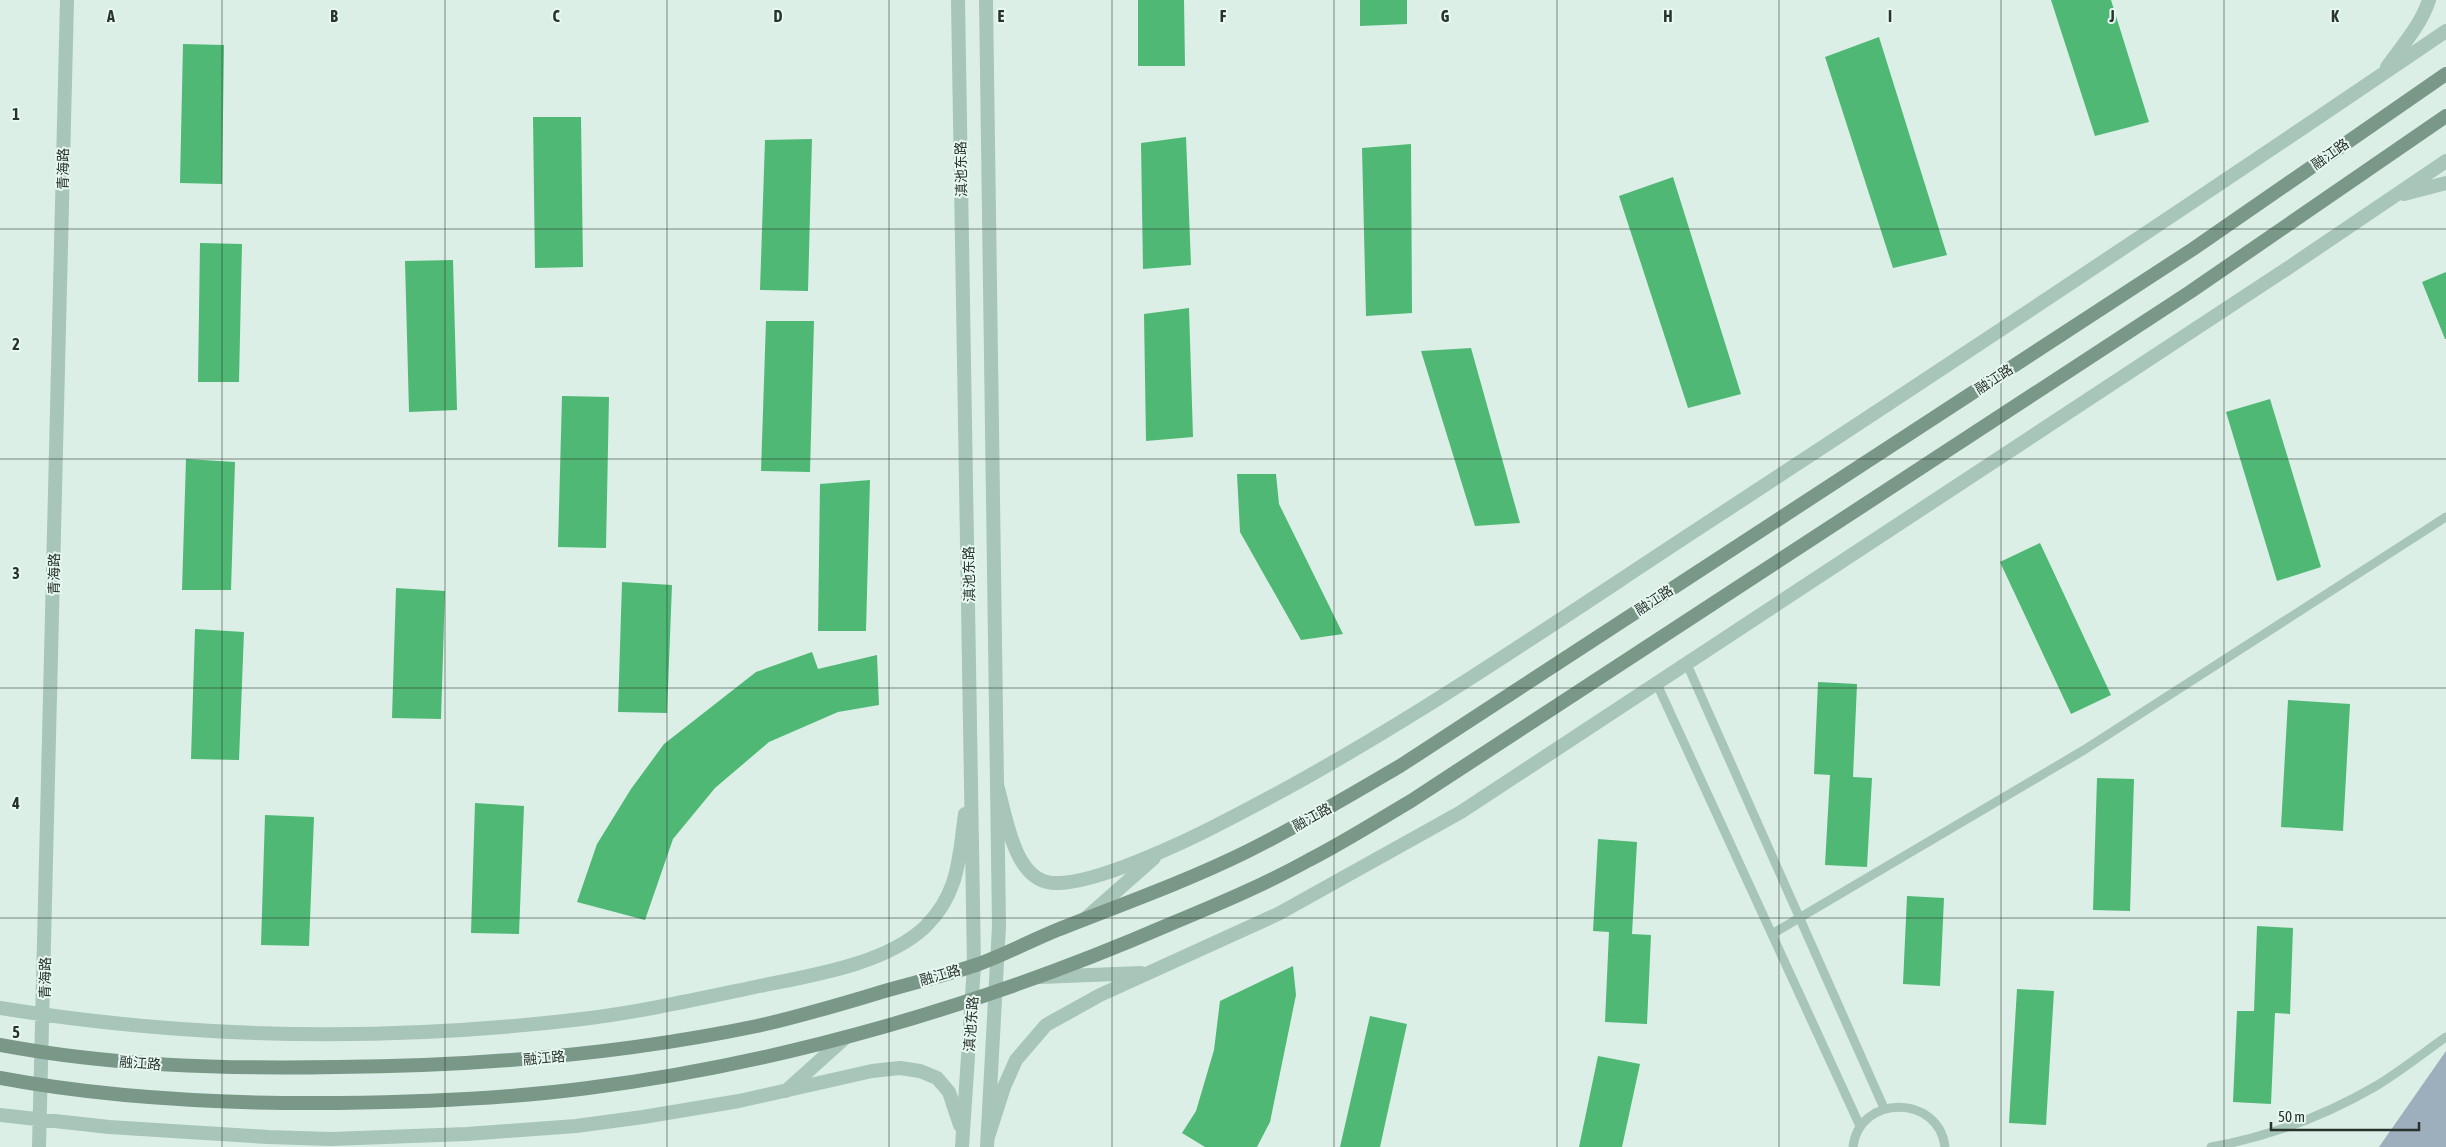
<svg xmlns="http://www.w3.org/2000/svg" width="2446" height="1147" font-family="'Asap Condensed','Noto Sans SC',sans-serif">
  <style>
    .green { fill: #9daebc }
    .building { fill: #4fb874 }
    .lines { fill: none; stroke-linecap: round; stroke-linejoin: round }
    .service { stroke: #a8c5b9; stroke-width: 9 }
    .tertiary { stroke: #a8c5b9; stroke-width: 14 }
    .secondary { stroke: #7a9888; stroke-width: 14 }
    .grid { fill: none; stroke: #28332c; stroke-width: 1; stroke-opacity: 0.55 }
    .labels { text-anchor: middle; stroke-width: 4; stroke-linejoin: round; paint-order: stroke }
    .street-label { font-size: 14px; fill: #28332c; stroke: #e7f7f1 }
    .grid-label { font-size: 16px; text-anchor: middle; font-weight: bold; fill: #28332c; stroke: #e7f7f1; stroke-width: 4; stroke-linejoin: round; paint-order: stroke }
  </style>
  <rect width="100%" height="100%" fill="#dbefe7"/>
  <!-- green -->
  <path class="green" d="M2446 1051V1147H2379Z"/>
  <!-- building -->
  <path class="building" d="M1138 0H1184L1185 66H1138Z
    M1360 0H1407V24L1360 26Z
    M2051 0H2111L2149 122 2095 136Z
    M1879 37 1947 255 1893 268 1825 57Z
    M183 44 224 45 222 184 180 183Z
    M533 117H581L583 267 535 268Z
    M1186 137 1191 265 1143 269 1141 143Z
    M812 139 808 291 760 290 765 140Z
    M1411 144 1412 313 1366 316 1362 148Z
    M1673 177 1741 394 1688 408 1619 196Z
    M200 243 242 244 239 382H198Z
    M453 260 457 410 409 412 405 261Z
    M2446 272V339H2445L2422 282Z
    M1189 308 1193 437 1146 441 1144 314Z
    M766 321H814L810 472 761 471Z
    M1471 348 1520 523 1475 526 1421 351Z
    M562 396 609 397 606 548 558 547Z
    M2270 399 2321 567 2277 581 2226 412Z
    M186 459 235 462 231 590H182Z
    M1237 474H1276L1279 504 1343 634 1301 640 1240 532Z
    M870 480 866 631H818L820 484Z
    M2040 543 2111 695 2071 714 2000 562Z
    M622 582 672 585 667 713 618 712Z
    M396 588 445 591 441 719 392 718Z
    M195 629 244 632 239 760 191 759Z
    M812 652 818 669 877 655 879 705 838 712 769 742 715 788 673 839 645 920 577 902 597 844 631 789 664 744 756 672Z
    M1818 682 1857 684 1853 777 1872 778 1867 867 1825 865 1830 775 1814 774Z
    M2288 700 2350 704 2343 831 2281 827Z
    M2097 778 2134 779 2130 911 2093 910Z
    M475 803 524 806 519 934 471 933Z
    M265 815 314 817 309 946 261 945Z
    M1598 839 1637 842 1632 934 1651 935 1647 1024 1605 1022 1609 932 1593 931Z
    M1907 896 1944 898 1940 986 1903 984Z
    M2257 926 2293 928 2290 1014 2275 1013 2271 1104 2233 1102 2237 1011H2254Z
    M1293 966 1296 995 1270 1122 1257 1147H1205L1182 1133 1196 1111 1214 1050 1220 1001Z
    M2017 989 2054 991 2046 1125 2009 1123Z
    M1370 1016 1407 1024 1380 1147H1340Z
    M1598 1056 1640 1064 1622 1147H1579Z"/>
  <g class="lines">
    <!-- service -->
    <path class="service" d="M1686 662 1884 1108
      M1656 682 1860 1126
      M1772 934 2084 750 2446 517
      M1853 1147C1859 1094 1939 1094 1945 1147
      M2211 1147C2268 1137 2326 1115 2376 1086 2400 1072 2423 1053 2446 1037"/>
    <!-- tertiary -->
    <path class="tertiary" d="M958 0 974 966 962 1147
      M986 0 999 926 987 1147
      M2387 67C2402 46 2421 25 2429 0
      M2404 194 2446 183
      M997 785C1006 815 1013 874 1047 882 1085 891 1193 838 1229 819 1397 733 1552 624 1710 521 1956 360 2202 197 2446 31
      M1086 918 1154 858
      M1040 977 1141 973
      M0 1008C192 1039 389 1042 582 1019 640 1012 698 999 755 987 808 976 885 965 925 927 959 894 959 858 965 814
      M786 1091 846 1037
      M0 1115 109 1127 268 1137 331 1139 467 1134 576 1126 643 1117 739 1101 872 1071 900 1068 920 1071 937 1078 949 1092 960 1125
      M988 1137 1004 1087 1016 1060 1046 1025 1100 995 1278 914 1461 812 2291 266 2446 161
      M39 1147 67 0"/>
    <!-- secondary -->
    <path class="secondary" d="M0 1045C111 1066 223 1069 336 1067 478 1066 618 1055 757 1026 803 1016 847 1002 892 989 920 981 949 974 976 965 1004 955 1030 941 1057 930 1120 905 1185 882 1246 852 1299 826 1349 796 1400 766L2193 249 2446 74
      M0 1078C111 1099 225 1104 338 1103 421 1102 505 1099 588 1088 785 1063 986 1004 1168 925 1216 905 1264 885 1309 860 1344 842 1377 821 1411 801L2190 292 2446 116"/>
  </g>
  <!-- grid -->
  <path class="grid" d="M222 0V1147M445 0V1147M667 0V1147M889 0V1147M1112 0V1147M1334 0V1147M1557 0V1147M1779 0V1147M2001 0V1147M2224 0V1147M0 229H2446M0 459H2446M0 688H2446M0 918H2446"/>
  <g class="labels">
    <!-- street labels -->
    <g class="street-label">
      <text transform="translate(2330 154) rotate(-35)" y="5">融江路</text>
      <text transform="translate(63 169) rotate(-89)" y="5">青海路</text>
      <text transform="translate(961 169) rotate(-91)" y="5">滇池东路</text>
      <text transform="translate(1994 379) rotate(-33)" y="5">融江路</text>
      <text transform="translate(54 574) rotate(-89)" y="5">青海路</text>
      <text transform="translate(969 574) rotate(-91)" y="5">滇池东路</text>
      <text transform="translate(1654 600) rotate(-33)" y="5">融江路</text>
      <text transform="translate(1312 817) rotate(-29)" y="5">融江路</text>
      <text transform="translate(940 975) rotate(-16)" y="5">融江路</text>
      <text transform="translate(45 978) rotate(-89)" y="5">青海路</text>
      <text transform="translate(971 1024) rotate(-86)" y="5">滇池东路</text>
      <text transform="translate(544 1058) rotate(-5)" y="5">融江路</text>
      <text transform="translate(140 1063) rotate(4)" y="5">融江路</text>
    </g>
  </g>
  <g class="grid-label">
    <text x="111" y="22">A</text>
    <text x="334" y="22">B</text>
    <text x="556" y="22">C</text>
    <text x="778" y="22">D</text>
    <text x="1001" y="22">E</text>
    <text x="1223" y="22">F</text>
    <text x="1445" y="22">G</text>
    <text x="1668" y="22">H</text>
    <text x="1890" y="22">I</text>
    <text x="2112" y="22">J</text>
    <text x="2335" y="22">K</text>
    <text x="16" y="120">1</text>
    <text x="16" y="350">2</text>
    <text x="16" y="579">3</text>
    <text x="16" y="809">4</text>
    <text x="16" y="1038">5</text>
  </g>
  <!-- scale -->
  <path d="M2271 1122v8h148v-8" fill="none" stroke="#28332c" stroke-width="2.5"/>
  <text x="2278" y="1122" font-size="15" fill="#28332c" stroke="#e7f7f1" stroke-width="4" paint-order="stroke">50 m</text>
</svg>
